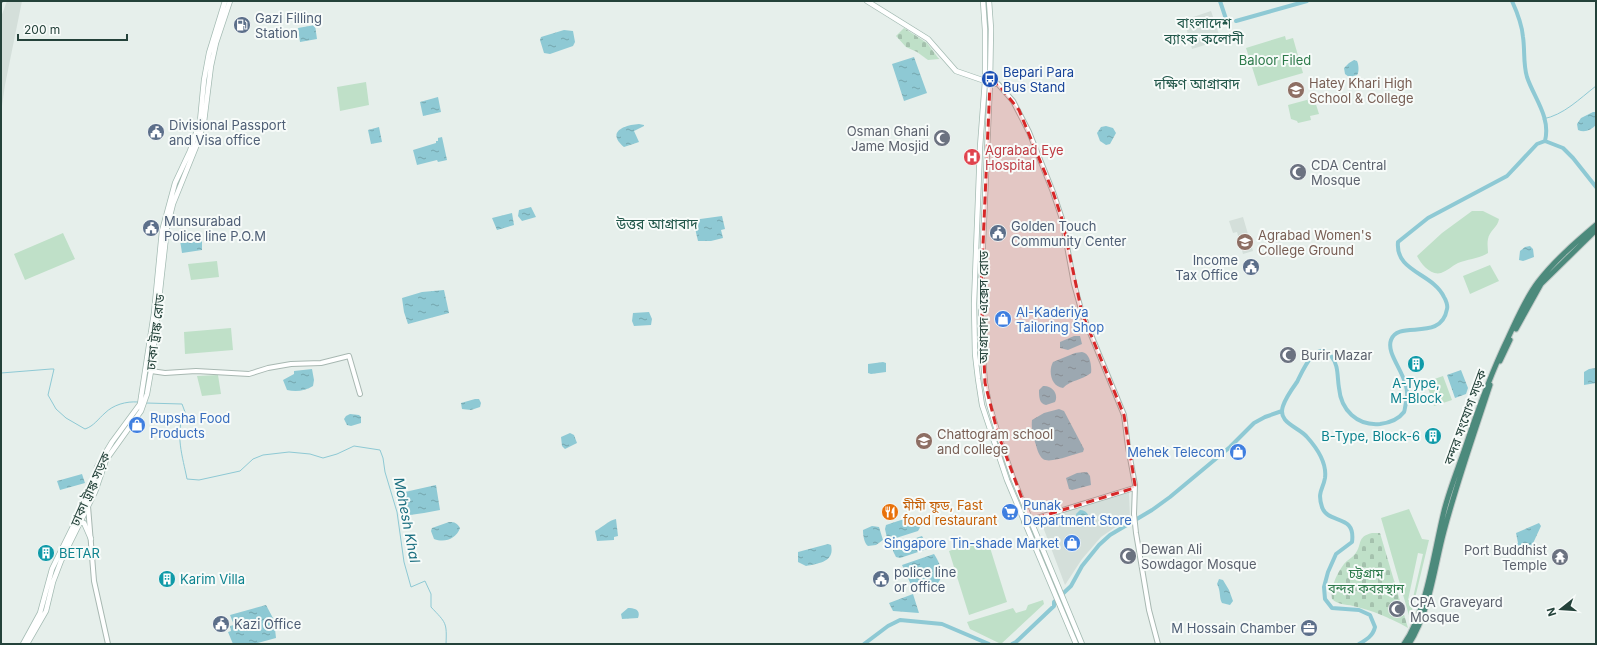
<svg xmlns="http://www.w3.org/2000/svg" width="1597" height="645" font-family="Inter,'Noto Sans Bengali',sans-serif">
  <style>
    .built { fill: #d4dfda }
    .green { fill: #bfe0c8; fill-rule: evenodd }
    .cemetery { fill: url(#cemetery-stones) }
    .water { fill: url(#water-ripples) }
    .lines { fill: none; stroke-linecap: round; stroke-linejoin: round }
    .stream { stroke: #8ec9d4; stroke-width: 1 }
    .canal { stroke: #8ec9d4; stroke-width: 4 }
    .tertiary-casing { stroke: #a8b8b2; stroke-width: 6 }
    .secondary-casing { stroke: #a4bbb3; stroke-width: 6 }
    .trunk-casing { stroke: #c2cac8; stroke-width: 7 }
    .tertiary { stroke: #fff; stroke-width: 4 }
    .secondary { stroke: #fff; stroke-width: 4.5 }
    .trunk { stroke: #4c8a7c; stroke-width: 5 }
    .rail-casing { stroke: #5f7d75; stroke-width: 2.5 }
    .rail { stroke: #f7fbf9; stroke-width: 1; stroke-dasharray: 3; stroke-linecap: butt }
    .marked { fill: #d62828; fill-opacity: 0.2; stroke: #d62828; stroke-width: 3; stroke-dasharray: 8 5; stroke-linejoin: round }
    .labels { text-anchor: middle; stroke-width: 4; stroke-linejoin: round; paint-order: stroke }
    .service-label { font-size: 13px; fill: #4e5e75; stroke: #f7fbf9; text-anchor: start }
    .park-label { font-size: 13px; fill: #2d7a4b; stroke: #f7fbf9 }
    .transit-label { font-size: 13px; fill: #164399; stroke: #f7fbf9; text-anchor: start }
    .education-label { font-size: 13px; fill: #785e54; stroke: #f7fbf9; text-anchor: start }
    .worship-label { font-size: 13px; fill: #5b616d; stroke: #f7fbf9; text-anchor: start }
    .health-label { font-size: 13px; fill: #be3a42; stroke: #f7fbf9; text-anchor: start }
    .street-label { font-size: 13px; fill: #24423a; stroke: #f7fbf9 }
    .shop-label { font-size: 13px; fill: #366cbe; stroke: #f7fbf9; text-anchor: start }
    .culture-label { font-size: 13px; fill: #0d838f; stroke: #f7fbf9; text-anchor: start }
    .food-label { font-size: 13px; fill: #c56008; stroke: #f7fbf9; text-anchor: start }
    .neighbourhood-label { font-size: 14px; fill: #1f5548; stroke: #f7fbf9 }
    .water-label { font-size: 14px; font-style: italic; fill: #1c6f80; stroke: #f7fbf9 }
  </style>
  <defs>
    <pattern id="cemetery-stones" width="16" height="16" patternUnits="userSpaceOnUse"><rect width="16" height="16" fill="#bfe0c8"/><path d="M2 7V4a2 2 0 0 1 4 0v3zM10 15v-3a2 2 0 0 1 4 0v3z" fill="#a4c1ad"/></pattern>
    <pattern id="water-ripples" width="26" height="14" patternUnits="userSpaceOnUse"><rect width="26" height="14" fill="#8ec9d4"/><path d="M2 4q2-2 4 0t4 0M15 11q2-2 4 0t4 0" fill="none" stroke="#74a5ad"/></pattern>
  </defs>
  <rect width="100%" height="100%" fill="#e6efeb"/>
  <!-- built -->
  <path class="built" d="M7 1H22L5 85 1 113V17Z
    M1211 11 1221 40 1192 49 1184 20Z
    M1243 217 1253 251 1243 254 1237 232 1233 233 1229 221Z
    M1129 492 1130 517 1101 537 1082 559 1065 585 1040 519Z"/>
  <!-- green -->
  <path class="green" d="M1285 36 1286 40 1293 38 1303 73 1258 86 1246 48Z
    M366 82 369 105 340 111 337 87Z
    M1314 98 1319 114 1310 116 1311 120 1298 123 1297 121 1291 119 1288 105Z
    M1472 211H1483L1499 219C1498 227 1489 231 1488 239 1487 243 1488 249 1488 253 1478 259 1468 259 1458 263 1452 266 1447 271 1441 273 1431 276 1421 264 1417 256L1442 233Z
    M63 233 75 259 25 280 14 254Z
    M217 261 219 277 191 280 188 264Z
    M1490 265 1499 281 1470 294 1463 276Z
    M231 328 233 350 185 354 184 332Z
    M218 375 221 394 202 396 197 376Z
    M1443 376 1452 400 1434 406 1426 382Z
    M1409 509 1422 539 1429 540 1410 619 1381 518ZM1418 553 1423 554 1412 602 1408 600Z
    M987 538 1007 602 969 615 949 551Z
    M1043 600 1044 604 1001 644 970 629 967 622 1013 608 1016 613 1026 610 1028 605Z"/>
  <!-- cemetery -->
  <path class="cemetery" d="M904 28 927 43 939 59 928 60 917 52 906 47 896 36Z
    M1372 533H1380L1408 628C1391 618 1371 610 1353 606 1345 604 1338 605 1332 599 1330 588 1337 573 1344 564 1347 560 1352 558 1355 554 1363 544 1356 537 1372 533Z"/>
  <!-- water -->
  <path class="water" d="M315 25 317 39 300 42 298 28Z
    M564 30 573 31 575 42 573 46 550 54 544 53 540 40 541 37Z
    M914 57 927 93 904 101 892 64Z
    M1354 60 1357 61C1359 65 1359 73 1357 75L1349 77 1345 74 1344 68 1349 63Z
    M438 97 441 112 423 116 420 102Z
    M1593 112H1596V125C1591 130 1585 133 1578 130L1577 124 1581 118Z
    M639 124 644 125V126L634 131 639 142 624 147C606 132 624 125 639 124Z
    M1106 126 1113 128 1116 133 1110 144 1106 145 1100 141 1097 133 1101 127Z
    M379 127 382 142 371 144 368 130Z
    M442 137 447 160 438 162 437 160 417 165 413 150 436 143V141H438V138Z
    M531 207 536 217 522 221 518 216 519 210Z
    M512 213 514 225 497 230 492 218Z
    M722 216 725 229 721 230 723 238 711 241H698L693 220Z
    M202 237V250L182 253 180 240Z
    M1530 246 1533 249 1534 257 1523 261 1519 260 1520 251 1525 247Z
    M444 290 449 313 408 324 404 312 402 298 422 292Z
    M649 312 652 319 651 325 634 326 632 321 633 313Z
    M1074 336H1080L1082 344 1068 350 1060 348V342Z
    M1082 352C1090 353 1092 366 1091 373 1082 380 1071 380 1063 388 1051 387 1048 371 1053 362L1075 353Z
    M883 362 886 363V372L871 374 868 373V364Z
    M1596 368V383L1584 385V372L1589 369Z
    M312 369 314 380 313 386C305 391 296 392 287 390L283 380 294 374V371Z
    M1461 370 1468 388 1466 394 1455 398 1447 375Z
    M1043 386C1052 385 1059 394 1055 402L1046 405C1039 404 1039 396 1039 390Z
    M475 399H479L481 403 480 407 471 410 462 409 461 403Z
    M1059 409 1064 411 1084 449 1083 452C1074 454 1050 464 1043 459 1039 456 1037 449 1036 445 1033 437 1031 429 1032 420L1044 413Z
    M350 414 359 415 361 417V423L351 426 347 425 344 419 346 416Z
    M570 433 574 435 577 443 565 449 562 446 561 437Z
    M1087 472 1090 476 1091 485 1072 490 1069 489 1066 478 1077 473Z
    M82 474 85 483 60 490 57 481Z
    M436 485 440 510 424 513 403 516 397 501 396 494Z
    M1080 510C1087 510 1089 515 1090 522L1088 526 1082 527 1078 524 1076 514Z
    M913 516H916C920 520 922 526 918 531L896 538H887L885 529 886 525Z
    M616 519 618 536 614 537V540L597 541 595 531C603 527 609 520 616 519Z
    M449 522C455 522 457 523 460 528 456 539 445 543 434 539L431 531 432 528Z
    M1539 523 1541 526 1529 552 1513 546 1518 543 1516 533Z
    M872 526 879 527 883 540 876 545 868 546C864 543 863 535 863 530Z
    M922 536 926 543 927 549 900 558 896 557 893 551V546Z
    M828 544 831 545C835 562 819 563 806 566L798 562V552Z
    M934 554C943 568 947 582 928 589 922 592 919 592 913 589L902 565Z
    M1219 579 1223 580 1229 590 1233 601 1230 605 1222 603C1219 598 1221 591 1217 584Z
    M913 594 919 613 893 611 889 603Z
    M266 605 274 620 276 638 254 644H233L228 632 231 631 230 626 234 625 230 615Z
    M628 608C635 608 641 610 638 618L622 619 621 614Z"/>
  <g class="lines">
    <!-- stream -->
    <path class="stream" d="M1543 119C1564 115 1579 99 1596 86
      M1 373 51 369H54L48 395 56 409 66 418 85 429C94 426 98 419 105 413 113 405 126 401 138 402
      M146 403 182 404 185 412C174 432 183 458 187 479L199 480 240 471 253 459 263 455 289 452 310 454 323 458 337 454 354 446 380 450 383 458 385 472 397 512 404 562 411 587 425 581 431 594V607C446 623 447 622 446 644"/>
    <!-- canal -->
    <path class="canal" d="M1220 1 1226 19 1230 22
      M1512 1C1517 12 1522 24 1523 37 1525 50 1523 64 1527 77 1534 98 1551 117 1545 141
      M1236 21 1307 1
      M864 644 888 626 900 620 942 624 989 644
      M1012 644 1016 642 1054 606V602L1071 586 1082 566 1099 545 1110 535 1152 510 1170 497 1230 447 1254 423 1265 417 1282 411
      M1359 644C1366 640 1373 636 1375 627L1370 615 1359 610 1332 608 1325 599 1324 587 1328 572 1336 554 1352 542C1356 513 1328 525 1322 507 1317 491 1323 490 1325 478 1327 463 1316 447 1307 437 1299 427 1277 423 1283 406 1286 397 1292 389 1297 382 1302 372 1316 338 1331 356 1339 365 1337 377 1339 388 1341 410 1357 426 1380 424 1388 423 1398 420 1404 412 1405 410 1405 406 1406 403 1413 378 1385 357 1391 340 1398 319 1441 343 1447 309 1448 306 1446 300 1444 297 1433 273 1395 272 1398 242L1428 218 1507 176 1537 144 1545 141 1563 148 1573 158 1596 187"/>
    <!-- tertiary casing -->
    <g class="tertiary-casing">
      <path id="tertiary" d="M990 83 998 84 1013 101 1029 132 1053 192 1062 219 1074 284 1082 313 1124 415 1128 447 1135 485 1134 514 1136 533 1149 610 1158 644
        M151 371 165 373 196 371 249 374 268 368 291 364 321 363 349 356 360 394
        M88 506 94 581 108 644
        M1024 522 1134 488"/>
    </g>
    <!-- secondary casing -->
    <g class="secondary-casing">
      <path id="secondary" d="M867 1 928 39 956 71 985 81
        M983 1 985 30V81L980 147 974 304 975 354 978 379 982 405 1007 480 1076 644
        M989 1 991 29 990 83 981 291V332L985 383 989 404 998 434 1013 478 1082 644
        M80 521 84 523 91 539
        M23 644 40 613 52 569 91 490 97 467 112 442 140 404 154 313 162 231 175 183 190 151 200 121 204 80 209 53 225 1
        M27 644 46 611 53 582 61 561 95 492 106 460 141 411 147 394 151 371 167 228 173 204 198 142 204 122 211 66 216 43 230 1"/>
    </g>
    <!-- trunk casing -->
    <g class="trunk-casing">
      <path id="trunk" d="M1516 329 1541 284 1596 230
        M1500 361 1510 340
        M1404 644C1427 611 1434 551 1444 511 1449 491 1457 471 1464 451 1477 412 1490 375 1508 338 1517 319 1525 299 1538 282 1554 261 1576 242 1596 225
        M1409 644C1430 611 1434 568 1444 531 1457 482 1474 434 1490 385"/>
    </g>
    <!-- tertiary -->
    <use href="#tertiary" class="tertiary"/>
    <!-- secondary -->
    <use href="#secondary" class="secondary"/>
    <!-- trunk -->
    <use href="#trunk" class="trunk"/>
    <!-- rail casing -->
    <g class="rail-casing">
      <path id="rail" d="M1 2 2 1"/>
    </g>
    <!-- rail -->
    <use href="#rail" class="rail"/>
  </g>
  <!-- marked area -->
  <path class="marked" d="M990 83 998 84 1019 110 1053 192 1062 219 1082 313 1124 415 1135 485 1134 488 1030 520 998 434 985 383 981 291Z"/>
  <!-- icons -->
  <defs>
    <g id="fuel-disc" transform="scale(0.9)"><circle r="9.5" fill="#5c6f8a" stroke="#f7fbf9"/><path d="M-5.5-6h7V0h2V4h1.3V-2.5L3-4.5l.8-.8L6-3V5H2.5V1h-1V6h-7ZM-4.2-4.7v3.2H.2V-4.7Z" fill="#fff"/></g>
    <g id="bus-disc" transform="scale(0.9)"><circle r="9.5" fill="#1a4fb4" stroke="#f7fbf9"/><path d="M-5-6H5V4H4V6H2V4H-2V6H-4V4H-5ZM-3.5-4V0h7V-4ZM-3.5 1.2v1.5H-2V1.2ZM2 1.2v1.5H3.5V1.2Z" fill="#fff"/></g>
    <g id="school-disc" transform="scale(0.9)"><circle r="9.5" fill="#8d6e63" stroke="#f7fbf9"/><path d="M0-5L7-2L0 1L-7-2ZM-4 1L0 2.5L4 1V4Q0 6-4 4Z" fill="#fff"/></g>
    <g id="civic-disc" transform="scale(0.9)"><circle r="9.5" fill="#5c6f8a" stroke="#f7fbf9"/><path d="M-.6-6.5H3V-4.5H.6V-3L4-1V1h2V6H-6V1h2V-1L-.6-3ZM-1.2 2.5V6h2.4V2.5Z" fill="#fff"/></g>
    <g id="mosque-disc" transform="scale(0.9)"><circle r="9.5" fill="#6b7280" stroke="#f7fbf9"/><path d="M3.5-4.9A6 6 0 1 0 3.5 4.9A5 5 0 1 1 3.5-4.9Z" fill="#fff"/></g>
    <g id="hospital-disc" transform="scale(0.9)"><circle r="9.5" fill="#e0444e" stroke="#f7fbf9"/><path d="M-5-5h3v3.5h4V-5h3V5h-3V1.5h-4V5h-3Z" fill="#fff"/></g>
    <g id="university-disc" transform="scale(0.9)"><circle r="9.5" fill="#8d6e63" stroke="#f7fbf9"/><path d="M0-5L7-2L0 1L-7-2ZM-4 1L0 2.5L4 1V4Q0 6-4 4Z" fill="#fff"/></g>
    <g id="shop-disc" transform="scale(0.9)"><circle r="9.5" fill="#3f7fe0" stroke="#f7fbf9"/><path d="M-5-2.5h2.3a2.7 3.5 0 0 1 5.4 0H5L5.5 6h-11ZM-1.5-2.5h3a1.5 2.3 0 0 0-3 0Z" fill="#fff"/></g>
    <g id="building-disc" transform="scale(0.9)"><circle r="9.5" fill="#0f9aa8" stroke="#f7fbf9"/><path d="M-4-6H4V6H1V3H-1V6H-4ZM-2.5-4.3h1.7v1.8h-1.7ZM.8-4.3h1.7v1.8H.8ZM-2.5-1h1.7V.8h-1.7ZM.8-1h1.7V.8H.8Z" fill="#fff"/></g>
    <g id="restaurant-disc" transform="scale(0.9)"><circle r="9.5" fill="#e8710a" stroke="#f7fbf9"/><path d="M-5-6h1v4h1v-4h1v4h1v-4h1v5L-1.5 .5V6h-2V.5L-5-1ZM5-6V6H3V1.5H1.5Q1.5-4 5-6Z" fill="#fff"/></g>
    <g id="supermarket-disc" transform="scale(0.9)"><circle r="9.5" fill="#3f7fe0" stroke="#f7fbf9"/><path d="M-6-5.5h2.5l.6 2H6L4.5 2H-2.5L-4.4-4H-6ZM-1.5 3.2a1.3 1.3 0 1 0 .1 0ZM3 3.2a1.3 1.3 0 1 0 .1 0Z" fill="#fff"/></g>
    <g id="temple-disc" transform="scale(0.9)"><circle r="9.5" fill="#6b7280" stroke="#f7fbf9"/><path d="M0-6L5-2H3V0L6.5 2.5H4V6H1.5V3h-3V6H-4V2.5H-6.5L-3 0V-2H-5Z" fill="#fff"/></g>
    <g id="office-disc" transform="scale(0.9)"><circle r="9.5" fill="#5c6f8a" stroke="#f7fbf9"/><path d="M-6-3h4V-5.5h4V-3h4V5H-6ZM-1-4.5V-3h2v-1.5ZM-6 0V1H6V0Z" fill="#fff"/></g>
  </defs>
  <g fill-rule="evenodd">
    <use href="#fuel-disc" x="242" y="25"/>
    <use href="#bus-disc" x="990" y="79"/>
    <use href="#school-disc" x="1296" y="90"/>
    <use href="#civic-disc" x="156" y="132"/>
    <use href="#mosque-disc" x="942" y="138"/>
    <use href="#hospital-disc" x="972" y="157"/>
    <use href="#mosque-disc" x="1298" y="172"/>
    <use href="#civic-disc" x="151" y="228"/>
    <use href="#civic-disc" x="998" y="233"/>
    <use href="#university-disc" x="1245" y="242"/>
    <use href="#civic-disc" x="1251" y="267"/>
    <use href="#shop-disc" x="1003" y="319"/>
    <use href="#mosque-disc" x="1288" y="355"/>
    <use href="#building-disc" x="1416" y="364"/>
    <use href="#shop-disc" x="137" y="425"/>
    <use href="#building-disc" x="1433" y="436"/>
    <use href="#school-disc" x="924" y="441"/>
    <use href="#shop-disc" x="1238" y="452"/>
    <use href="#restaurant-disc" x="890" y="512"/>
    <use href="#supermarket-disc" x="1010" y="512"/>
    <use href="#shop-disc" x="1072" y="543"/>
    <use href="#building-disc" x="46" y="553"/>
    <use href="#mosque-disc" x="1128" y="556"/>
    <use href="#temple-disc" x="1560" y="557"/>
    <use href="#building-disc" x="167" y="579"/>
    <use href="#civic-disc" x="881" y="579"/>
    <use href="#mosque-disc" x="1397" y="609"/>
    <use href="#civic-disc" x="221" y="624"/>
    <use href="#office-disc" x="1309" y="628"/>
  </g>
  <g class="labels">
    <!-- service labels -->
    <g class="service-label">
      <text x="255" y="23">Gazi Filling<tspan x="255" dy="15">Station</tspan></text>
      <text x="169" y="130">Divisional Passport<tspan x="169" dy="15">and Visa office</tspan></text>
      <text x="164" y="226">Munsurabad<tspan x="164" dy="15">Police line P.O.M</tspan></text>
      <text x="1011" y="231">Golden Touch<tspan x="1011" dy="15">Community Center</tspan></text>
      <text x="1238" y="265" text-anchor="end">Income<tspan x="1238" dy="15">Tax Office</tspan></text>
      <text x="894" y="577">police line<tspan x="894" dy="15">or office</tspan></text>
      <text x="234" y="629">Kazi Office</text>
      <text x="1296" y="633" text-anchor="end">M Hossain Chamber</text>
    </g>
    <!-- park labels -->
    <g class="park-label">
      <text x="1275" y="65">Baloor Filed</text>
      <text x="1366" y="578">চট্টগ্রাম<tspan x="1366" dy="15">বন্দর কবরস্থান</tspan></text>
    </g>
    <!-- transit labels -->
    <g class="transit-label">
      <text x="1003" y="77">Bepari Para<tspan x="1003" dy="15">Bus Stand</tspan></text>
    </g>
    <!-- education labels -->
    <g class="education-label">
      <text x="1309" y="88">Hatey Khari High<tspan x="1309" dy="15">School &amp; College</tspan></text>
      <text x="1258" y="240">Agrabad Women's<tspan x="1258" dy="15">College Ground</tspan></text>
      <text x="937" y="439">Chattogram school<tspan x="937" dy="15">and college</tspan></text>
    </g>
    <!-- worship labels -->
    <g class="worship-label">
      <text x="929" y="136" text-anchor="end">Osman Ghani<tspan x="929" dy="15">Jame Mosjid</tspan></text>
      <text x="1311" y="170">CDA Central<tspan x="1311" dy="15">Mosque</tspan></text>
      <text x="1301" y="360">Burir Mazar</text>
      <text x="1141" y="554">Dewan Ali<tspan x="1141" dy="15">Sowdagor Mosque</tspan></text>
      <text x="1547" y="555" text-anchor="end">Port Buddhist<tspan x="1547" dy="15">Temple</tspan></text>
      <text x="1410" y="607">CPA Graveyard<tspan x="1410" dy="15">Mosque</tspan></text>
    </g>
    <!-- health labels -->
    <g class="health-label">
      <text x="985" y="155">Agrabad Eye<tspan x="985" dy="15">Hospital</tspan></text>
    </g>
    <!-- street labels -->
    <g class="street-label">
      <text transform="translate(983 307) rotate(-90)" y="5">আগ্রাবাদ এক্সেস রোড</text>
      <text transform="translate(155 332) rotate(-83)" y="5">ঢাকা ট্রাঙ্ক রোড</text>
      <text transform="translate(1465 417) rotate(-70)" y="5">বন্দর সংযোগ সড়ক</text>
      <text transform="translate(90 489) rotate(-66)" y="5">ঢাকা ট্রাঙ্ক সড়ক</text>
    </g>
    <!-- shop labels -->
    <g class="shop-label">
      <text x="1016" y="317">Al-Kaderiya<tspan x="1016" dy="15">Tailoring Shop</tspan></text>
      <text x="150" y="423">Rupsha Food<tspan x="150" dy="15">Products</tspan></text>
      <text x="1225" y="457" text-anchor="end">Mehek Telecom</text>
      <text x="1023" y="510">Punak<tspan x="1023" dy="15">Department Store</tspan></text>
      <text x="1059" y="548" text-anchor="end">Singapore Tin-shade Market</text>
    </g>
    <!-- culture labels -->
    <g class="culture-label">
      <text x="1416" y="388" text-anchor="middle">A-Type,<tspan x="1416" dy="15">M-Block</tspan></text>
      <text x="1420" y="441" text-anchor="end">B-Type, Block-6</text>
      <text x="59" y="558">BETAR</text>
      <text x="180" y="584">Karim Villa</text>
    </g>
    <!-- food labels -->
    <g class="food-label">
      <text x="903" y="510">মীমী ফুড, Fast<tspan x="903" dy="15">food restaurant</tspan></text>
    </g>
    <!-- neighbourhood labels -->
    <g class="neighbourhood-label">
      <text x="1204" y="28">বাংলাদেশ<tspan x="1204" dy="16">ব্যাংক কলোনী</tspan></text>
      <text x="1197" y="89">দক্ষিণ আগ্রাবাদ</text>
      <text x="657" y="229">উত্তর আগ্রাবাদ</text>
    </g>
    <!-- water labels -->
    <g class="water-label">
      <text transform="translate(407 520) rotate(79)" y="5">Mohesh Khal</text>
    </g>
  </g>
  <!-- border -->
  <rect width="1597" height="645" fill="none" stroke="#24423a" stroke-width="4"/>
  <!-- north arrow -->
  <g transform="translate(1561 609) rotate(253)" stroke="#f7fbf9" stroke-width="3" paint-order="stroke">
  <path d="M0-3L7 15L0 10L-7 15Z" fill="#24423a"/>
  <text y="-6" font-size="11" font-weight="bold" text-anchor="middle" fill="#24423a">N</text>
  </g>
  <!-- scale -->
  <path d="M18 34v6h109v-6" fill="none" stroke="#24423a" stroke-width="2"/>
  <text x="24" y="34" font-size="12" fill="#24423a" stroke="#f7fbf9" stroke-width="3" paint-order="stroke">200 m</text>
</svg>
